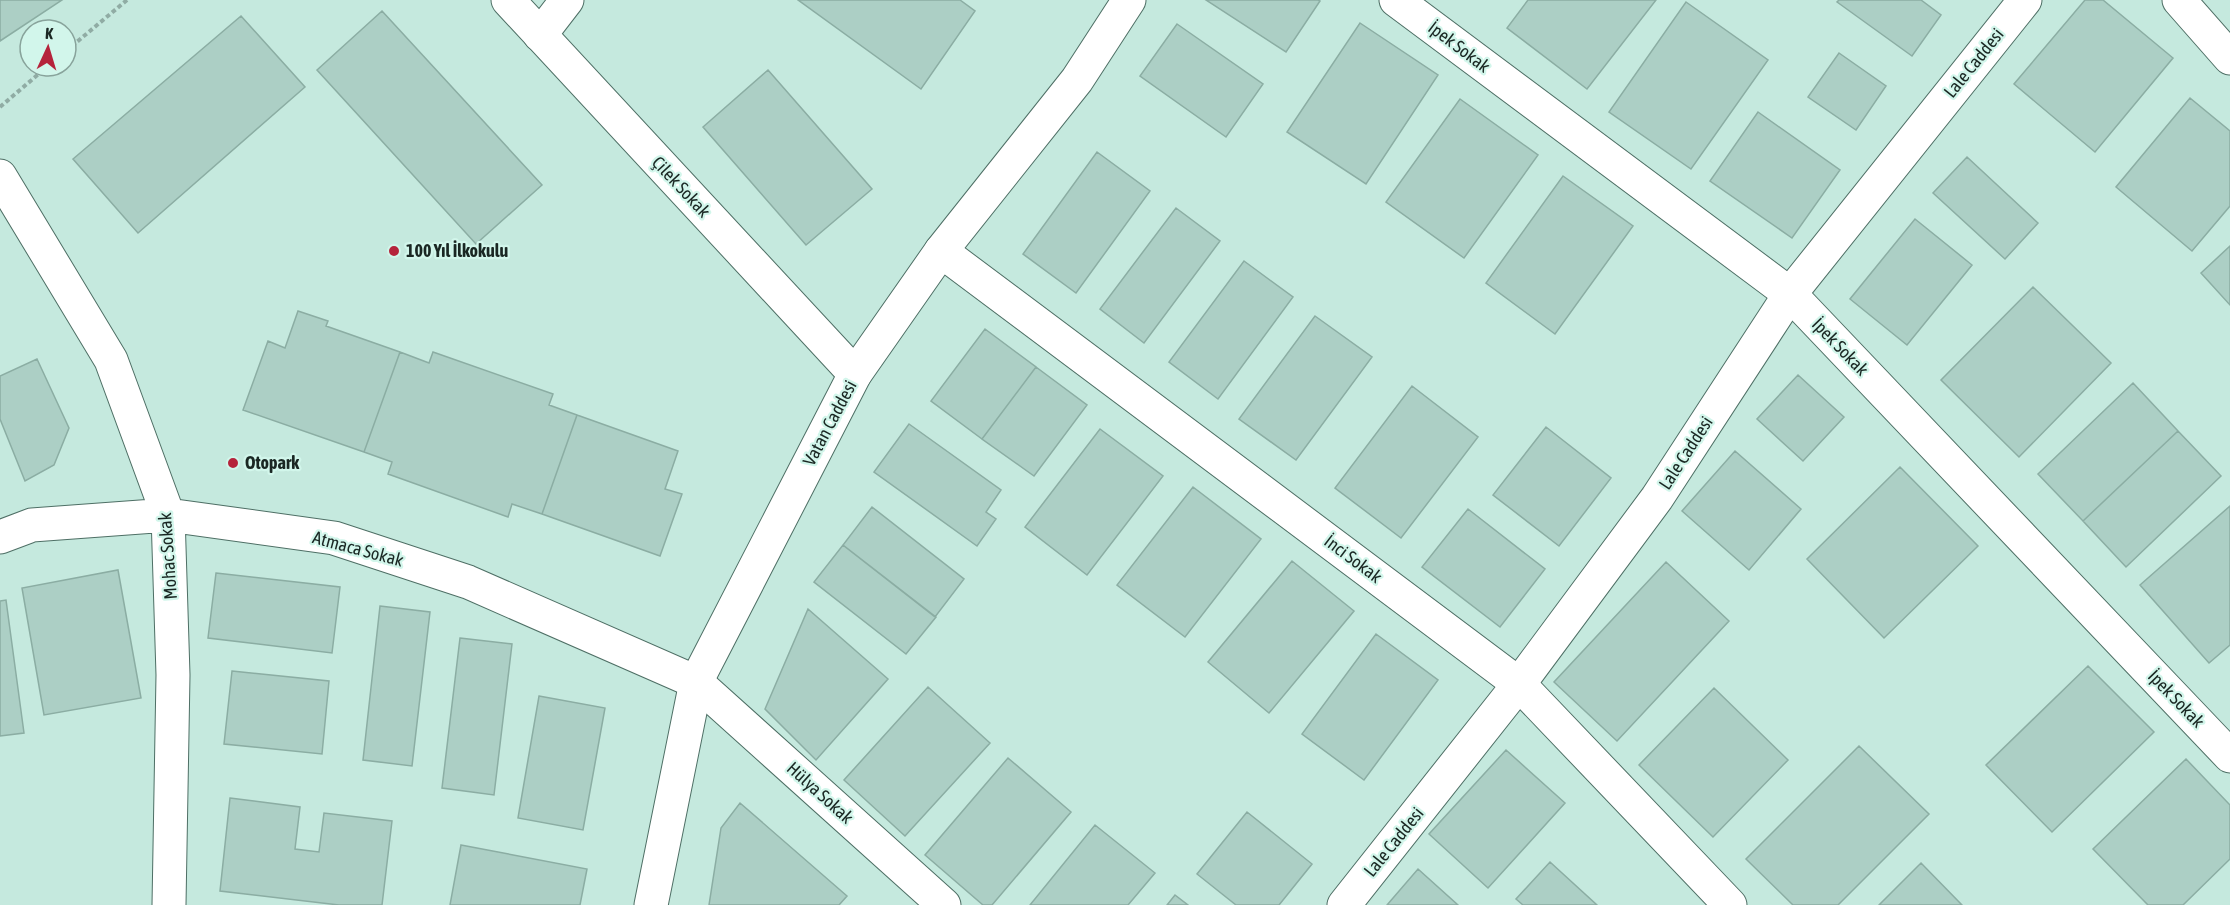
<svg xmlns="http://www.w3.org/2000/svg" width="2230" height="905" font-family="'Asap Condensed',sans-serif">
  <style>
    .building { fill: #accfc5; stroke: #8bada3; stroke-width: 1.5 }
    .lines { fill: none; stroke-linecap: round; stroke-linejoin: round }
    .minor-casing { stroke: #4e6f65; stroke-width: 35 }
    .tertiary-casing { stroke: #4e6f65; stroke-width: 35 }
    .secondary-casing { stroke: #4e6f65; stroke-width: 35 }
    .path { stroke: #90aca4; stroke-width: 4; stroke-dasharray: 4.5 3; stroke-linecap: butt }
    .minor { stroke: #fff; stroke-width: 33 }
    .tertiary { stroke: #fff; stroke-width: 33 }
    .secondary { stroke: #fff; stroke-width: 33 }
    .poi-dot { fill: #b5233b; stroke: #d2f6eb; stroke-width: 2 }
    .labels { text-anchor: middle; stroke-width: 4.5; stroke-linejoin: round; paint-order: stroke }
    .street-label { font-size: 18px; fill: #1a2723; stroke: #d2f6eb }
    .poi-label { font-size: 18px; font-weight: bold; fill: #1a2723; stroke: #d2f6eb; text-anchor: start }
  </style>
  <rect width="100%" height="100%" fill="#c5e9de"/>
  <!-- building -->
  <path class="building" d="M0 0H62L0 41Z
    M798 0H960L975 11 921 89Z
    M1206 0H1318L1320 1 1286 52Z
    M1528 0H1656L1587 89 1507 28Z
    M1839 0H1921L1941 15 1912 56 1837 2Z
    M2085 0H2103L2173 58 2095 152 2014 84Z
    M1686 2 1768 60 1691 169 1609 112Z
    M382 11 542 185 476 244 317 70Z
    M241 16 305 87 138 233 73 159Z
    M1360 23 1438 75 1366 184 1287 132Z
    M1177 24 1263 84 1226 137 1140 76Z
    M1839 53 1886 86 1856 130 1808 97Z
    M768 70 872 189 806 245 703 127Z
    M2190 98 2230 131V206L2192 251 2116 187Z
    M1460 99 1538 155 1464 258 1386 202Z
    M1758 112 1840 170 1792 238 1710 181Z
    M1097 152 1150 191 1076 293 1023 254Z
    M1967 157 2038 223 2005 259 1933 193Z
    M1563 176 1633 226 1555 334 1486 283Z
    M1176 208 1220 241 1144 343 1100 309Z
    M1915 219 1972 265 1907 345 1850 299Z
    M2230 246V305L2201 273Z
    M1244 261 1293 297 1218 399 1169 362Z
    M2033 287 2111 363 2019 457 1941 380Z
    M298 311 328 321 326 326 400 352 364 452 243 410 268 341 285 348Z
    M1315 316 1372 357 1296 460 1239 419Z
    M985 329 1036 367 982 439 931 401Z
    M400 352 429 363 433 352 553 394 549 405 577 415 542 514 512 504 508 517 388 474 392 462 364 452Z
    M37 359 69 428 54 465 25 481 0 419V376Z
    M1036 367 1087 405 1034 476 982 439Z
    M1798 375 1844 417 1803 461 1757 419Z
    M2133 383 2178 431 2083 521 2038 474Z
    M1412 386 1478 437 1401 538 1335 488Z
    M577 415 678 451 665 489 682 494 660 556 542 514Z
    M909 424 1001 490 986 512 996 519 977 546 874 472Z
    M1546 427 1611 478 1559 546 1493 495Z
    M1100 429 1163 476 1087 575 1025 527Z
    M2178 431 2221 476 2126 567 2083 521Z
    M1735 451 1801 509 1749 570 1682 511Z
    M1900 467 1978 546 1884 638 1807 559Z
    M1193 487 1261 539 1185 637 1117 585Z
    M2230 506V645L2209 663 2140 585Z
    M872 507 964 579 935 617 843 545Z
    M1468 509 1545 569 1500 627 1422 567Z
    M843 545 936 617 906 654 814 582Z
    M1292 561 1354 611 1269 713 1208 662Z
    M1666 562 1729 621 1617 741 1554 682Z
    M118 570 141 698 44 715 22 588Z
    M216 573 340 587 332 653 208 638Z
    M6 600 24 733 0 736V601Z
    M380 606 430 612 412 766 363 760Z
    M808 609 888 679 816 760 765 709Z
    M1376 634 1438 680 1364 780 1302 734Z
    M460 638 512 644 494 795 442 788Z
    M2088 666 2154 732 2052 832 1986 765Z
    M232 671 329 681 322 754 224 744Z
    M928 687 990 743 905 836 844 780Z
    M1714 688 1788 760 1713 837 1639 765Z
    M539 696 605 708 583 830 518 818Z
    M1859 746 1929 814 1838 905H1793L1746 859Z
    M1506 750 1565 803 1488 888 1429 834Z
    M1008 758 1071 812 992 905H983L925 855Z
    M2186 759 2230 805V859L2183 905H2148L2093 849Z
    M230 798 300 807 295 849 319 852 324 813 392 821 382 905H339L220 891Z
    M740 803 847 896 839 905H709L721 828Z
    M1247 812 1312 864 1279 905H1236L1197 874Z
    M1095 825 1155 873 1128 905H1030Z
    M461 845 587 869 580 905H450Z
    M1550 862 1597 905H1523L1516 899Z
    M1921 863 1962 905H1879Z
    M1418 869 1458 905H1387Z
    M1175 895 1188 905H1167Z"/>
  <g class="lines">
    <!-- minor casing -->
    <g class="minor-casing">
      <path id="minor" d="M508 0 855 374
        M1396 0 1790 294 2230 756
        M2179 0 2230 58
        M0 176 111 360 168 515 173 675 169 905
        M941 251 1519 684 1730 905
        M0 537 32 525 168 515 334 538 468 582 696 682 944 905"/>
    </g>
    <!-- tertiary casing -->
    <g class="tertiary-casing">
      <path id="tertiary" d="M540 35 567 0
        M1344 905 1519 684 1657 498 1790 294 2025 0"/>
    </g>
    <!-- secondary casing -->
    <g class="secondary-casing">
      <path id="secondary" d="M651 905 696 682 855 374 941 251 1077 80 1129 0"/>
    </g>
    <!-- path -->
    <path class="path" d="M66 51 127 0
      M0 107 48 66"/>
    <!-- minor -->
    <use href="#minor" class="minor"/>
    <!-- tertiary -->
    <use href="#tertiary" class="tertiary"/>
    <!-- secondary -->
    <use href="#secondary" class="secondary"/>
  </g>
  <!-- markers -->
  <g class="poi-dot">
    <circle cx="394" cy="251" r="6"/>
    <circle cx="233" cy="463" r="6"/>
  </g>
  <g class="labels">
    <!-- street labels -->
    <g class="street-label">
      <text transform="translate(1459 47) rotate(37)" y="6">İpek Sokak</text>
      <text transform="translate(1974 63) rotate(-51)" y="6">Lale Caddesi</text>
      <text transform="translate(681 187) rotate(47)" y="6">Çilek Sokak</text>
      <text transform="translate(1840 347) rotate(46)" y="6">İpek Sokak</text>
      <text transform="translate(830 423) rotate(-62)" y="6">Vatan Caddesi</text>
      <text transform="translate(1686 453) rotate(-57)" y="6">Lale Caddesi</text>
      <text transform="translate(358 549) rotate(15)" y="6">Atmaca Sokak</text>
      <text transform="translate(168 556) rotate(-94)" y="6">Mohac Sokak</text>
      <text transform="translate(1353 559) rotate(37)" y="6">İnci Sokak</text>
      <text transform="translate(2176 699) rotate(46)" y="6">İpek Sokak</text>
      <text transform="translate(820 793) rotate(42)" y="6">Hülya Sokak</text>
      <text transform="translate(1394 842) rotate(-51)" y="6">Lale Caddesi</text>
    </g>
    <!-- poi labels -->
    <g class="poi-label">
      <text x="406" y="257">100 Yıl İlkokulu</text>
      <text x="245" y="469">Otopark</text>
    </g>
  </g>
  <!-- north arrow -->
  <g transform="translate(48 48) rotate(4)"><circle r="28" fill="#d2f6eb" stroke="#88a39b" stroke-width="1.5"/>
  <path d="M0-4.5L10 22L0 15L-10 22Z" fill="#b5233b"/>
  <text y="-9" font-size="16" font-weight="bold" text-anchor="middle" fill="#1a2723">K</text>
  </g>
</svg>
